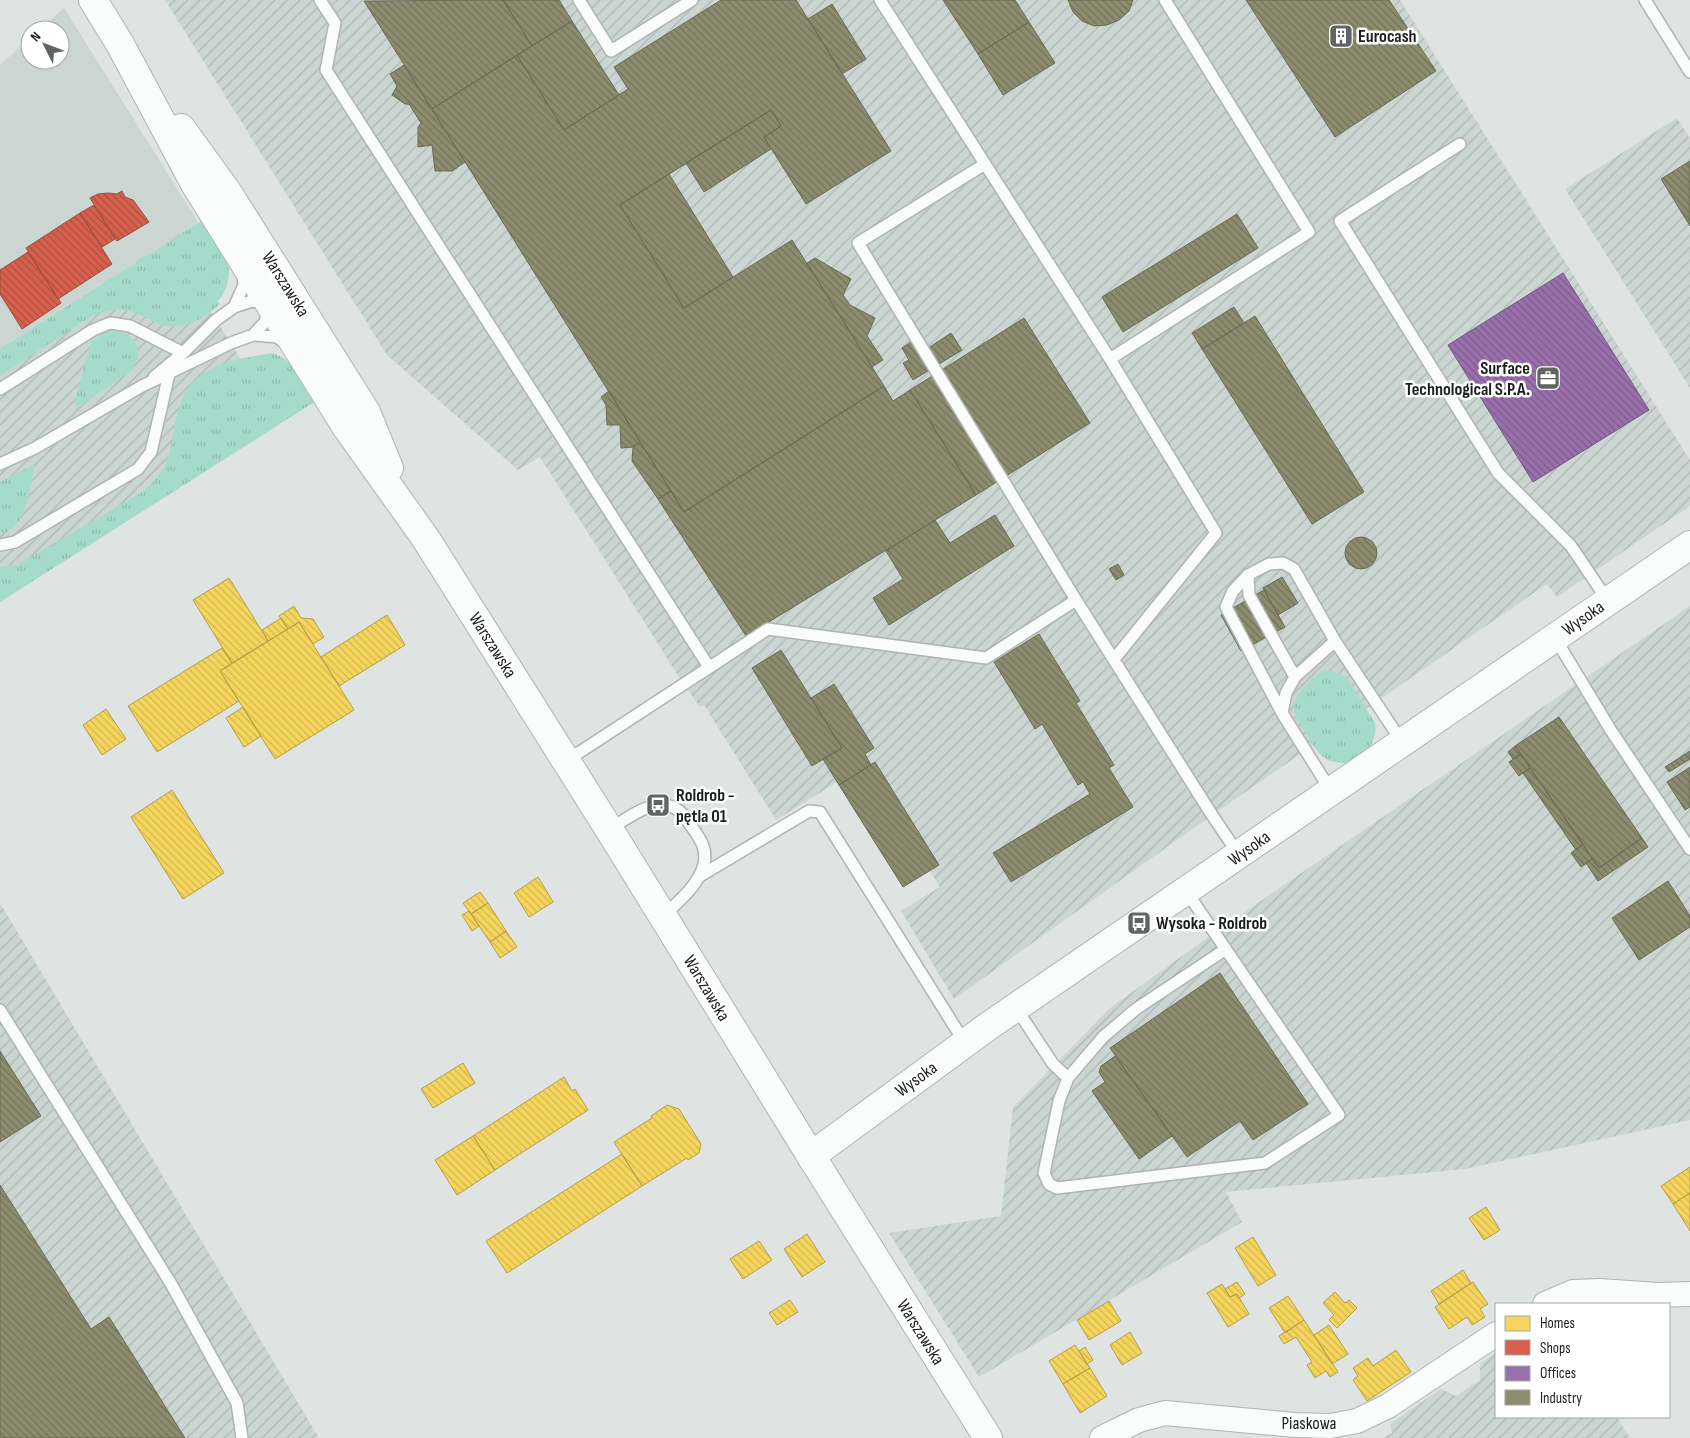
<svg xmlns="http://www.w3.org/2000/svg" width="1690" height="1438" font-family="'Sofia Sans Condensed',sans-serif">
  <style>
    .built { fill: #cbd6d2 }
    .industrial { fill: url(#industrial-furrows) }
    .grass { fill: url(#grass-tufts) }
    .homes { fill: url(#homes-back-hatch); stroke: #b49e49 }
    .shops { fill: url(#shops-back-hatch); stroke: #9e4c3f }
    .offices { fill: url(#offices-back-hatch); stroke: #735880 }
    .industry { fill: url(#industry-back-hatch); stroke: #6a6b56 }
    .lines { fill: none; stroke-linecap: round; stroke-linejoin: round }
    .service-casing { stroke: #afb3b2; stroke-width: 14 }
    .minor-casing { stroke: #afb3b2; stroke-width: 26 }
    .secondary-casing { stroke: #afb3b2; stroke-width: 30 }
    .primary-casing { stroke: #afb3b2; stroke-width: 30 }
    .service { stroke: #fafbfb; stroke-width: 11 }
    .minor { stroke: #fafbfb; stroke-width: 24 }
    .secondary { stroke: #fafbfb; stroke-width: 28 }
    .primary { stroke: #fafbfb; stroke-width: 28 }
    .labels { text-anchor: middle; stroke-width: 5; stroke-linejoin: round; paint-order: stroke }
    .poi-label { font-size: 18px; font-weight: bold; fill: #1b1f1d; stroke: #fff; text-anchor: start }
    .street-label { font-size: 18px; fill: #1b1f1d; stroke: #fff }
  </style>
  <defs>
    <pattern id="industrial-furrows" width="10" height="10" patternUnits="userSpaceOnUse" patternTransform="scale(1.25)"><rect width="10" height="10" fill="#cbd6d2"/><path d="M-1 1l2-2M0 10L10 0M9 11l2-2" fill="none" stroke="#aeb7b4"/></pattern>
    <pattern id="grass-tufts" width="24" height="20" patternUnits="userSpaceOnUse" patternTransform="scale(1.25)"><rect width="24" height="20" fill="#a5dbca"/><path d="M3 7l-1-3M5 7V3M7 7l1-3M15 17l-1-3M17 17v-4M19 17l1-3" fill="none" stroke="#8dbcad"/></pattern>
    <pattern id="homes-back-hatch" width="6" height="6" patternUnits="userSpaceOnUse" patternTransform="scale(1.25)"><rect width="6" height="6" fill="#f6d55c"/><path d="M-1 5l2 2M0 0l6 6M5-1l2 2" fill="none" stroke="#d2b650"/></pattern>
    <pattern id="shops-back-hatch" width="6" height="6" patternUnits="userSpaceOnUse" patternTransform="scale(1.25)"><rect width="6" height="6" fill="#d6604d"/><path d="M-1 5l2 2M0 0l6 6M5-1l2 2" fill="none" stroke="#ad4f3f"/></pattern>
    <pattern id="offices-back-hatch" width="6" height="6" patternUnits="userSpaceOnUse" patternTransform="scale(1.25)"><rect width="6" height="6" fill="#9970ab"/><path d="M-1 5l2 2M0 0l6 6M5-1l2 2" fill="none" stroke="#7c5b8b"/></pattern>
    <pattern id="industry-back-hatch" width="6" height="6" patternUnits="userSpaceOnUse" patternTransform="scale(1.25)"><rect width="6" height="6" fill="#8c8c6e"/><path d="M-1 5l2 2M0 0l6 6M5-1l2 2" fill="none" stroke="#72725a"/></pattern>
  </defs>
  <rect width="100%" height="100%" fill="#dfe4e2"/>
  <!-- built -->
  <path class="built" d="M64 8 198 222 0 349V65L30 38V60H60V30H39Z"/>
  <!-- industrial -->
  <path class="industrial" d="M165 0H1400L1690 460V506L1557 597 1547 584 1212 815 954 999 901 911 940 887 930 871 903 887 837 782 776 820 704 705 700 707 684 685 540 457 518 470 387 355Z
    M1677 118 1690 138V388L1565 189Z
    M198 222 211 312 240 358 310 404 0 602V349Z
    M1690 606V1120L1465 1169 1226 1192 1242 1222 979 1377 889 1233 1001 1216 1013 1107 1110 1008 1214 933Z
    M0 903 319 1438H0Z
    M1496 1352V1417H1617L1630 1438H1383L1392 1433 1390 1424 1441 1389 1456 1396 1480 1380V1364Z"/>
  <!-- grass -->
  <path class="grass" d="M203 220C209 230 226 255 228 265 231 277 226 292 218 301L220 304C203 319 182 332 159 324 149 321 141 313 130 311 116 308 105 311 92 316L0 376V349Z
    M118 331C140 339 144 353 130 372L80 406 74 405 91 341 107 332Z
    M273 353C295 361 304 382 316 401L0 602V567L17 565 144 491C153 482 162 473 167 461 176 435 174 397 197 378 218 361 247 357 273 353Z
    M35 464C29 487 29 529 0 533V482Z
    M1323 670 1335 672 1347 678 1375 723C1380 749 1349 774 1325 758 1316 752 1310 740 1304 730 1298 721 1292 713 1295 702 1299 688 1312 679 1323 670Z"/>
  <!-- homes -->
  <path class="homes" d="M229 578 268 641 232 663 193 600Z
    M294 606 301 618 313 619 324 637 313 644 299 622 288 629 279 616Z
    M387 615 405 645 339 686 321 657Z
    M281 618 288 629 268 641 262 630Z
    M299 622 354 710 275 759 220 671Z
    M222 648 232 663 220 671 239 701 157 752 128 706Z
    M243 707 261 736 244 747 226 718Z
    M106 709 126 739 102 755 83 725Z
    M172 790 224 873 183 899 131 817Z
    M538 877 553 902 529 917 514 893Z
    M480 892 488 903 471 914 463 903Z
    M488 903 506 931 490 942 471 914Z
    M469 911 479 926 472 931 462 915Z
    M506 931 517 947 500 958 490 942Z
    M463 1063 475 1083 433 1108 421 1089Z
    M564 1077 572 1091 575 1089 588 1110 495 1170 473 1136Z
    M667 1105 679 1109 701 1144 699 1153 688 1160 687 1158 642 1186 614 1142 652 1118 651 1116Z
    M473 1136 495 1170 457 1195 435 1160Z
    M622 1154 642 1186 507 1273 486 1241Z
    M1690 1167V1193L1673 1204 1661 1186Z
    M1690 1193V1231L1673 1204Z
    M1486 1207 1500 1230 1484 1240 1469 1218Z
    M807 1234 825 1262 802 1277 784 1249Z
    M1253 1237 1276 1275 1258 1286 1235 1248Z
    M759 1241 772 1260 743 1279 730 1259Z
    M1463 1270 1471 1283 1439 1304 1431 1291Z
    M1237 1282 1245 1294 1239 1298 1237 1294 1230 1297 1225 1289Z
    M1473 1282 1488 1304 1480 1309 1485 1317 1472 1325 1467 1317 1449 1329 1435 1307Z
    M1222 1284 1230 1297 1237 1294 1249 1314 1228 1327 1207 1293Z
    M1335 1292 1345 1303 1349 1300 1357 1308 1337 1328 1329 1320 1334 1315 1323 1303Z
    M1288 1296 1304 1320 1285 1333 1269 1308Z
    M790 1300 798 1312 777 1325 769 1313Z
    M1109 1301 1121 1321 1089 1340 1077 1320Z
    M1304 1320 1338 1372 1330 1377 1326 1371 1315 1378 1307 1365 1312 1362 1296 1337 1284 1344 1279 1336Z
    M1329 1325 1348 1354 1332 1364 1314 1335Z
    M1130 1332 1142 1353 1122 1365 1110 1345Z
    M1075 1345 1090 1368 1063 1384 1049 1361Z
    M1085 1347 1093 1360 1087 1364 1079 1351Z
    M1396 1350 1411 1372 1367 1401 1353 1380 1358 1376 1353 1368 1368 1358 1373 1366Z
    M1090 1368 1107 1396 1080 1413 1063 1384Z"/>
  <!-- shops -->
  <path class="shops" d="M122 191 125 197 133 200 149 222 117 241 90 198 98 194 108 193 117 194Z
    M94 205 115 239 102 247 80 213Z
    M80 213 112 264 58 299 26 248Z
    M28 252 61 303 22 329 0 294V270Z"/>
  <!-- offices -->
  <path class="offices" d="M1563 273 1649 410 1533 482 1448 345Z"/>
  <!-- industry -->
  <path class="industry" d="M503 0H559L572 21 532 46Z
    M503 0 532 46 432 109 364 1Z
    M721 0H796L891 151 806 204 764 137 781 126 771 110 620 205 684 308 792 240 884 386 684 512 432 109 517 55 564 130 628 89 614 67Z
    M943 0H1015L1029 22 978 54Z
    M1068 0H1133L1129 11 1119 20 1107 25 1094 26 1082 21 1073 12Z
    M1246 0H1389L1436 71 1335 137Z
    M832 4 866 59 842 74 808 19Z
    M572 21 619 95 564 130 517 55Z
    M1029 22 1055 63 1003 95 978 54Z
    M404 65 465 162 452 171H435L432 145 418 147V127L421 123 409 104H405L392 95 397 86 390 74Z
    M771 110 781 126 764 137 771 149 704 192 686 163Z
    M1690 161V226L1661 179Z
    M669 174 733 277 684 308 620 205Z
    M1237 214 1258 248 1123 332 1102 297Z
    M815 258 851 279 843 295 850 305 875 318 867 336 883 360 872 367 807 263Z
    M1234 307 1244 323 1202 349 1192 333Z
    M1255 316 1364 492 1312 524 1202 349Z
    M1024 318 1090 423 976 495 910 390Z
    M951 333 962 350 913 380 903 363 909 360 902 348 919 337 927 349Z
    M884 386 893 401 910 390 976 495 746 636 658 499 671 491 684 512Z
    M609 391 640 442 633 447 621 448 620 425H607L606 405 601 397Z
    M640 442 671 491 658 499 632 461 633 447Z
    M995 515 1014 546 889 625 873 598 903 579 886 551 935 520 950 543Z
    M1345 553a16 16 0 1 1 32 0a16 16 0 1 1-32 0Z
    M1118 564 1124 575 1116 580 1109 569Z
    M1282 577 1298 603 1278 615 1263 588Z
    M1264 590 1285 627 1241 651 1221 615Z
    M1039 634 1080 701 1076 703 1114 765 1109 768 1133 807 1011 882 993 853 1090 794 1083 782 1078 785 1042 724 1035 729 994 662Z
    M781 650 842 748 812 766 752 668Z
    M834 684 874 748 865 754 871 765 839 785 823 759 842 748 811 698Z
    M1559 717 1642 838 1599 868 1515 746Z
    M1515 746 1521 754 1513 759 1508 752Z
    M1690 751V759L1669 772 1665 767Z
    M1521 754 1530 768 1519 776 1509 762Z
    M875 762 939 865 903 887 839 785Z
    M1690 767V807L1685 810 1667 782Z
    M1530 768 1583 844 1576 850 1523 773Z
    M1642 838 1648 847 1598 881 1586 863 1592 859 1599 868Z
    M1583 844 1592 859 1581 867 1571 853Z
    M1668 881 1690 916V927L1639 960 1612 918Z
    M1220 973 1308 1104 1253 1140 1240 1121 1187 1157 1110 1048Z
    M0 1051 41 1116 0 1142Z
    M1115 1056 1172 1136 1139 1159 1092 1091 1105 1082 1099 1072 1101 1066Z
    M0 1185 91 1329 109 1317 185 1438H0Z"/>
  <g class="lines">
    <!-- service casing -->
    <g class="service-casing">
      <path id="service" d="M320 0 335 23 326 70 709 667
        M579 0 611 51 692 0
        M880 0 1110 359 1216 533 1115 658
        M1645 0 1690 72
        M1460 144 1340 221 1498 473 1571 546 1608 601
        M985 164 858 243 1076 600
        M234 307 244 285 243 273
        M253 335 265 322 269 307
        M1110 359 1309 232 1165 0
        M154 377 183 353 216 320 234 307 252 301 266 303
        M0 389 93 330 110 323 130 326 183 353
        M0 464 35 448 142 386 231 343 253 335 277 337 286 344
        M0 545 15 542 138 469 151 452 169 374
        M1248 575 1249 595 1295 677
        M1555 638 1610 729 1690 849
        M1282 713 1286 693 1295 677 1335 641
        M566 761 768 629 986 658 1076 600 1212 815 1239 855
        M1331 791 1282 713 1226 607 1233 591 1248 575 1269 564 1283 563 1294 569 1335 641 1402 742
        M609 829C624 821 641 807 658 805 670 803 681 810 687 820 692 828 700 837 703 846 713 873 681 900 663 916
        M700 876 809 811 820 812 965 1043
        M1186 891 1339 1115 1265 1163 1057 1188 1049 1184 1044 1173 1059 1101 1068 1078 1103 1037 1136 1009 1226 949
        M1016 1008 1053 1064 1068 1078
        M0 1010 170 1282 237 1403 242 1438"/>
    </g>
    <!-- minor casing -->
    <g class="minor-casing">
      <path id="minor" d="M1545 1304 1573 1292 1600 1291 1657 1295 1690 1294
        M1102 1438 1139 1420 1165 1413 1295 1425 1330 1426 1357 1421 1388 1406 1496 1334"/>
    </g>
    <!-- secondary casing -->
    <g class="secondary-casing">
      <path id="secondary" d="M811 1156 988 1438"/>
    </g>
    <!-- primary casing -->
    <g class="primary-casing">
      <path id="primary" d="M93 0 120 44 195 184 347 428 426 539 609 829 811 1156 990 1025 1690 545
        M181 128 228 193 366 412 389 468"/>
    </g>
    <!-- service -->
    <use href="#service" class="service"/>
    <!-- minor -->
    <use href="#minor" class="minor"/>
    <!-- secondary -->
    <use href="#secondary" class="secondary"/>
    <!-- primary -->
    <use href="#primary" class="primary"/>
  </g>
  <!-- icons -->
  <defs>
    <g id="building-square" transform="scale(1.25)"><rect x="-9" y="-9" width="18" height="18" rx="4" fill="#606462" stroke="#fff"/><path d="M-4-6H4V6H1V3H-1V6H-4ZM-2.5-4.3h1.7v1.8h-1.7ZM.8-4.3h1.7v1.8H.8ZM-2.5-1h1.7V.8h-1.7ZM.8-1h1.7V.8H.8Z" fill="#fff"/></g>
    <g id="office-square" transform="scale(1.25)"><rect x="-9" y="-9" width="18" height="18" rx="4" fill="#606462" stroke="#fff"/><path d="M-6-3h4V-5.5h4V-3h4V5H-6ZM-1-4.5V-3h2v-1.5ZM-6 0V1H6V0Z" fill="#fff"/></g>
    <g id="bus-square" transform="scale(1.25)"><rect x="-9" y="-9" width="18" height="18" rx="4" fill="#606462" stroke="#fff"/><path d="M-5-6H5V4H4V6H2V4H-2V6H-4V4H-5ZM-3.5-4V0h7V-4ZM-3.5 1.2v1.5H-2V1.2ZM2 1.2v1.5H3.5V1.2Z" fill="#fff"/></g>
  </defs>
  <g fill-rule="evenodd">
    <use href="#building-square" x="1341" y="36"/>
    <use href="#office-square" x="1548" y="378"/>
    <use href="#bus-square" x="658" y="805"/>
    <use href="#bus-square" x="1139" y="923"/>
  </g>
  <g class="labels">
    <!-- poi labels -->
    <g class="poi-label">
      <text x="1358" y="42">Eurocash</text>
      <text x="1530" y="374" text-anchor="end">Surface<tspan x="1530" dy="21">Technological S.P.A.</tspan></text>
      <text x="676" y="801">Roldrob -<tspan x="676" dy="21">pętla 01</tspan></text>
      <text x="1156" y="929">Wysoka - Roldrob</text>
    </g>
    <!-- street labels -->
    <g class="street-label">
      <text transform="translate(286 284) rotate(58)" y="6">Warszawska</text>
      <text transform="translate(1583 618) rotate(-35)" y="6">Wysoka</text>
      <text transform="translate(493 645) rotate(58)" y="6">Warszawska</text>
      <text transform="translate(1249 848) rotate(-35)" y="6">Wysoka</text>
      <text transform="translate(707 988) rotate(59)" y="6">Warszawska</text>
      <text transform="translate(916 1079) rotate(-36)" y="6">Wysoka</text>
      <text transform="translate(921 1332) rotate(58)" y="6">Warszawska</text>
      <text x="1309" y="1429">Piaskowa</text>
    </g>
  </g>
  <!-- legend -->
  <rect x="1495" y="1303" width="175" height="115" fill="#ffffff" stroke="#a4a5a5"/>
  <rect x="1505" y="1316" width="25" height="15" fill="#f6d55c" stroke="#a4a5a5"/>
  <text x="1540" y="1328" font-size="15" fill="#1b1f1d">Homes</text>
  <rect x="1505" y="1340" width="25" height="15" fill="#d6604d" stroke="#a4a5a5"/>
  <text x="1540" y="1353" font-size="15" fill="#1b1f1d">Shops</text>
  <rect x="1505" y="1366" width="25" height="15" fill="#9970ab" stroke="#a4a5a5"/>
  <text x="1540" y="1378" font-size="15" fill="#1b1f1d">Offices</text>
  <rect x="1505" y="1390" width="25" height="15" fill="#8c8c6e" stroke="#a4a5a5"/>
  <text x="1540" y="1403" font-size="15" fill="#1b1f1d">Industry</text>
  <!-- north arrow -->
  <g transform="translate(45 45) rotate(312)"><circle r="24" fill="#ffffff" stroke="#a4a5a5"/>
  <path d="M0-4L9 19L0 12L-9 19Z" fill="#606462"/>
  <text y="-8" font-size="14" font-weight="bold" text-anchor="middle" fill="#1b1f1d">N</text>
  </g>
</svg>
